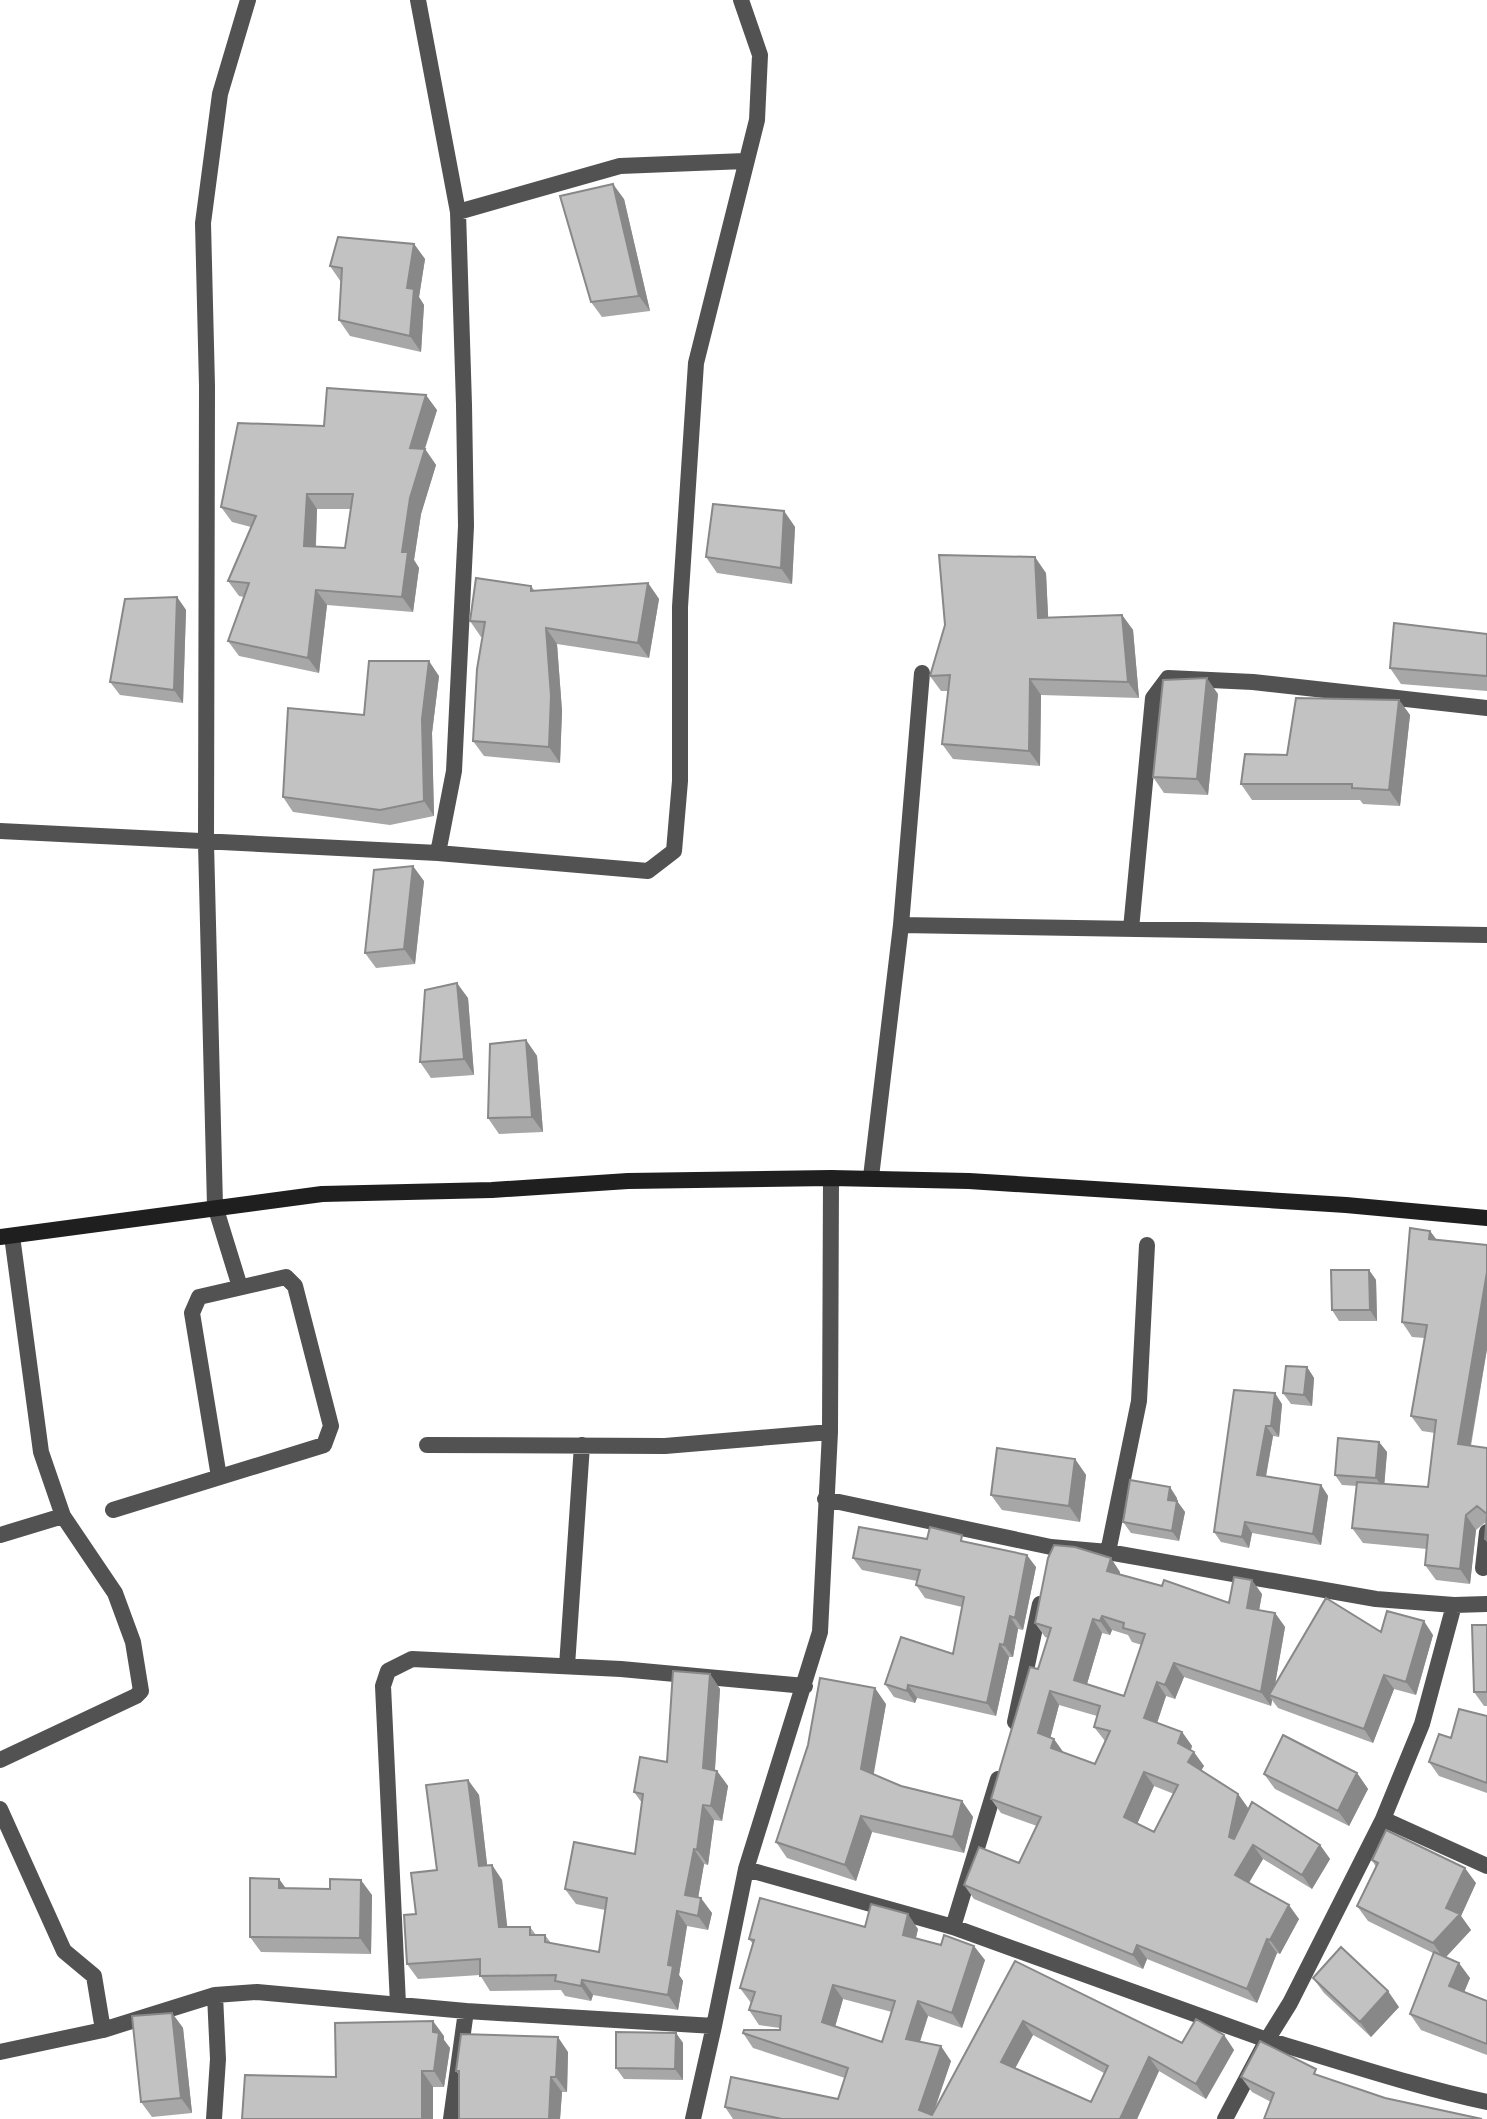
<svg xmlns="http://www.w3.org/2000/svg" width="1487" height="2119" font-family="Rubik,sans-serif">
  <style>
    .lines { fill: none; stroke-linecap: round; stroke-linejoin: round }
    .street { stroke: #525252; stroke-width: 16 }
    .secondary { stroke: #1f1f1f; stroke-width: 16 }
    .wall { fill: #a7a7a7; fill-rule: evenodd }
    .shaded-wall { fill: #888 }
    .building { fill: #c2c2c2; stroke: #888; stroke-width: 2; fill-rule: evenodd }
  </style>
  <rect width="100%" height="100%" fill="#fff"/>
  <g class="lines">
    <!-- street -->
    <path class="street" d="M418 0 458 212 464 405 466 526 454 771 438 853
      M458 212 620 166 745 161
      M0 831 438 853 648 871 674 851 680 781V607L696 363 757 120 760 55 741 0
      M901 925 1487 935
      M1131 929 1153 698 1168 678 1253 682 1487 708
      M871 1177 901 925 922 673
      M240 1287 215 1206 206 843 207 386 203 223 220 94 248 0
      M427 1445 665 1446 830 1432
      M825 1499 1051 1547 1108 1552 1376 1599 1454 1605
      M113 1510 324 1445 331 1426 295 1286 286 1277 199 1297 192 1313 219 1477
      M0 1535 63 1516
      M1108 1552 1139 1401 1147 1245
      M1483 1568 1487 1532
      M567 1666 582 1445
      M1015 1722 1040 1604
      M0 1760 136 1696 141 1691 133 1642 115 1593 63 1516 41 1452 12 1236
      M0 1809 64 1951 94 1976 103 2030
      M1383 1819 1422 1724 1454 1605 1487 1604
      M1487 1866 1383 1819 1290 2003 1267 2040C1340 2061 1412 2086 1487 2102
      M746 1869 953 1927 1267 2040 1225 2119
      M953 1927 998 1779
      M398 2004 383 1686 388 1671 412 1659 621 1669 805 1686
      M714 2026 746 1869 820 1632 830 1432 831 1178
      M0 2052 103 2030 215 1995
      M214 2119 218 2059 215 1995 257 1992 466 2011 714 2026 693 2119
      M451 2119 466 2011"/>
    <!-- secondary -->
    <path class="secondary" d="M0 1237 322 1194 492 1190 628 1181 831 1178 969 1181 1346 1205 1487 1218"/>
  </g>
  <!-- wall -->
  <path class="wall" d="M624 199 650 311 602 317 591 302Z
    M414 244 425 259 419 297 424 305 421 352 350 336 339 320 341 282 330 266Z
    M437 410 425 449 436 465 421 514 414 560 419 568 413 612 327 605 319 673 239 656 228 641 244 597 239 596 228 581 251 527 232 522 221 507 324 426ZM317 509H351L345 548 316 546Z
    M784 511 795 527 792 584 717 573 706 557Z
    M1046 573 1048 618 1122 615 1133 630 1139 698 1041 695 1040 766 953 759 942 744 948 691H941L930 676Z
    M648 583 659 599 649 658 557 644 562 711 560 763 484 756 473 741 483 637H481L470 621 531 586 535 591Z
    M177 597 186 610 183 703 120 695 110 682Z
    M1487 634V691L1401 684 1390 668Z
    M439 676 432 733 434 816 390 825 293 812 283 797 364 715Z
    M1218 694 1208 795 1164 793 1153 777Z
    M1399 700 1410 715 1400 806 1363 804 1360 800H1252L1241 784 1287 755Z
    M424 881 415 964 376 968 365 953Z
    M468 998 474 1075 431 1078 420 1062Z
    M526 1040 537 1056 543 1132 499 1134 488 1118Z
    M1430 1231 1437 1240 1487 1245V1349L1471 1446 1487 1448V1542L1485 1539 1486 1522 1476 1530 1470 1584 1436 1580 1425 1565 1427 1549 1363 1543 1352 1528 1357 1486 1342 1485 1335 1475 1379 1442 1387 1452 1384 1484 1428 1487 1435 1433 1422 1431 1411 1416 1425 1338 1412 1337 1402 1322Z
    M1369 1270 1376 1280 1377 1321H1339L1332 1310Z
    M1307 1367 1314 1378 1312 1406 1291 1404 1283 1393Z
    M1234 1390 1282 1404 1279 1437 1273 1436 1266 1477 1321 1485 1328 1496 1321 1545 1252 1533 1249 1548 1221 1542 1214 1532Z
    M1075 1459 1086 1475 1080 1522 1002 1510 991 1495Z
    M1177 1498V1501L1185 1512 1179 1541 1131 1533 1123 1522Z
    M927 1539 968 1543 1036 1567 1023 1630 1018 1629 1013 1657H1009L996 1716 917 1698 915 1703 894 1697 885 1684 953 1654 962 1607 925 1598 916 1585 917 1581 862 1570 853 1558Z
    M1120 1572V1574L1162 1586 1229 1603 1262 1594 1259 1610 1275 1613 1285 1627 1275 1684 1381 1632 1433 1635 1416 1695 1394 1689 1373 1743 1278 1708 1272 1700 1271 1706 1184 1677 1175 1699 1166 1696 1157 1723 1182 1732 1192 1746 1191 1750 1204 1766 1201 1770 1238 1794 1248 1808 1247 1811 1320 1845 1330 1859 1312 1889 1263 1859 1249 1883 1299 1919 1280 1954 1277 1953 1257 2003 1147 1959 1143 1969 974 1899 964 1885 1019 1863 1037 1826 1001 1813 991 1799 1038 1669 1048 1638 1045 1637 1035 1623ZM1112 1630 1128 1635 1132 1642 1142 1645 1124 1696 1087 1684 1102 1633 1110 1635ZM1059 1705 1097 1716 1094 1727 1105 1741 1095 1764 1063 1752 1050 1738ZM1154 1786 1174 1794 1154 1832 1137 1824Z
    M1487 1625V1706H1484L1474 1692Z
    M710 1674 720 1689 715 1770 717 1771 728 1786 722 1821 714 1820 708 1865 704 1864 698 1898 712 1913 708 1930 687 1926 679 1975 683 1981 678 2010 593 1995 591 2001 565 1996 561 1990 490 1991 480 1975 418 1979 407 1964 416 1914 437 1870 468 1780 479 1795 487 1865H492L502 1880 507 1927H530L536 1935H545L551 1943 599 1952 605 1910 576 1904 565 1889 635 1854 642 1803 634 1792 667 1762Z
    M886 1704 873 1774 901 1786 962 1801 973 1817 964 1853 872 1832 856 1881 787 1858 776 1842Z
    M1487 1716V1793L1439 1776 1429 1762 1451 1738Z
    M1357 1773 1368 1789 1349 1826 1275 1789 1264 1774Z
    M1372 1860 1476 1883 1461 1916 1471 1930 1446 1957 1470 1978 1464 1992 1487 2001V2055L1421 2030 1410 2014 1433 1953 1368 1921 1357 1906 1376 1867Z
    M279 1879 286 1889H330L372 1895 371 1954 261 1952 250 1937Z
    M865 1927 918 1929 916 1938 985 1960 962 2028 928 2016 920 2042 951 2061 933 2115 1015 1961 1182 2043 1224 2035 1234 2050 1206 2099 1159 2071 1137 2119H733L725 2107 838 2099 845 2078 753 2048 743 2033 780 2030V2028L759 2025 749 2010 751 2003 740 1988 753 1944 749 1939ZM843 1999 892 2012 882 2042 835 2027ZM1033 2035 1104 2073 1091 2102 1015 2068Z
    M1313 1978 1399 2007 1371 2037 1324 1993Z
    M172 2013 183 2028 192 2113 152 2117 141 2102Z
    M676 2033 683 2043V2080L624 2079 616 2068Z
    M444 2036V2040L450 2048 444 2087H433L336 2077Z
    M568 2052 567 2092H562L560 2119H459V2075L456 2071Z
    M1316 2069 1271 2102 1252 2092 1241 2077Z"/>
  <!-- shaded-wall -->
  <path class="shaded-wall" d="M613 184 624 199 650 311 639 296Z
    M414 244 425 259 419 297 424 305 421 352 410 336 407 288Z
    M426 395 437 410 420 463 410 448Z
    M425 449 436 465 421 514 414 560 419 568 413 612 402 597V552L410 498Z
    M307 494 317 509 315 561 304 546Z
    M784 511 795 527 792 584 781 568Z
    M1035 557 1046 573 1049 634 1038 618Z
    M648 583 659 599 649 658 638 643Z
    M316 590 327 605 319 673 308 658Z
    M177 597 186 610 183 703 174 690Z
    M1122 615 1133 630 1139 698 1128 682Z
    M546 628 557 644 562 711 560 763 549 747Z
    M429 661 439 676 432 733 434 816 424 801 422 719Z
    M1207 678 1218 694 1208 795 1197 779Z
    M1030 679 1041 695 1040 766 1029 751Z
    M1399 700 1410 715 1400 806 1389 790Z
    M413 866 424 881 415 964 404 949Z
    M457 983 468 998 474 1075 464 1059Z
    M526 1040 537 1056 543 1132 532 1117Z
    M1430 1231 1440 1245 1429 1239Z
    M1369 1270 1376 1280 1377 1321 1370 1310Z
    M1487 1272V1349L1468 1459 1458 1444Z
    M1307 1367 1314 1378 1312 1406 1304 1395Z
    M1275 1393 1282 1404 1279 1437 1271 1426Z
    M1266 1426 1273 1436 1264 1486 1257 1475Z
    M1379 1442 1387 1452 1384 1489 1376 1478Z
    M1075 1459 1086 1475 1080 1522 1069 1506Z
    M1321 1485 1328 1496 1321 1545 1313 1534Z
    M1170 1487 1177 1498 1175 1510 1168 1500Z
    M1177 1501 1185 1512 1179 1541 1172 1531Z
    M1466 1515 1476 1530 1470 1584 1460 1569Z
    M1245 1522 1252 1533 1249 1548 1242 1537Z
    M1027 1555 1036 1567 1023 1630 1015 1618Z
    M1111 1558 1120 1572 1117 1585 1107 1571Z
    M1252 1580 1262 1594 1257 1622 1247 1608Z
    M1275 1613 1285 1627 1273 1696 1269 1695 1272 1700 1271 1706 1261 1692Z
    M1010 1616 1018 1629 1013 1657 1004 1645Z
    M1102 1616 1112 1630 1110 1635 1100 1621Z
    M1093 1619 1102 1633 1084 1694 1074 1680Z
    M1424 1621 1433 1635 1416 1695 1406 1682Z
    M1000 1644 1009 1657 996 1716 987 1703Z
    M1174 1663 1184 1677 1175 1699 1165 1685Z
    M710 1674 720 1689 714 1783 703 1768Z
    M1384 1675 1394 1689 1373 1743 1364 1729Z
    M1157 1682 1166 1696 1154 1732 1144 1718Z
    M908 1685 917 1698 915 1703 907 1691Z
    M875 1688 886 1704 872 1784 861 1769Z
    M1050 1691 1059 1705 1048 1747 1038 1733Z
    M1182 1732 1192 1746 1188 1757 1178 1743Z
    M1054 1739 1064 1753 1051 1748Z
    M1194 1752 1204 1766 1198 1776 1188 1762Z
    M717 1771 728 1786 722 1821 711 1806Z
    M1144 1772 1154 1786 1134 1831 1124 1817Z
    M1357 1773 1368 1789 1349 1826 1338 1811Z
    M468 1780 479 1795 489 1881 479 1866Z
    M1238 1794 1248 1808 1239 1851 1229 1837Z
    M962 1801 973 1817 964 1853 953 1837Z
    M703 1805 714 1820 708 1865 697 1850Z
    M861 1816 872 1832 856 1881 845 1865Z
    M1253 1845 1263 1859 1245 1889 1235 1875Z
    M1320 1845 1330 1859 1312 1889 1302 1875Z
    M694 1849 704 1864 696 1910 685 1895Z
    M492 1865 502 1880 509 1942 499 1927Z
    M1465 1868 1476 1883 1461 1916 1471 1930 1444 1959 1433 1943 1446 1908Z
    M279 1879 290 1894 279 1888Z
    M361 1880 372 1895 371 1954 360 1938Z
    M701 1898 712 1913 708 1930 698 1916Z
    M1289 1905 1299 1919 1280 1954 1270 1940Z
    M677 1911 687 1926 679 1975 683 1981 678 2010 668 1995V1965Z
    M908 1914 918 1929 913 1949 903 1935Z
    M1267 1939 1277 1953 1257 2003 1247 1989Z
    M1137 1945 1147 1959 1143 1969 1133 1955Z
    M974 1946 985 1960 962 2028 952 2013Z
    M1459 1963 1470 1978 1460 2002 1449 1986Z
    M582 1980 593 1995 591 2001 581 1986Z
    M833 1985 843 1999 832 2037 822 2022Z
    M1388 1991 1399 2007 1371 2037 1360 2022Z
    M918 2001 928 2016 916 2053 906 2039Z
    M172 2013 183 2028 192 2113 181 2098Z
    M433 2021 444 2036V2040L450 2048 444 2087 434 2071Z
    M1023 2021 1033 2035 1011 2076 1001 2062Z
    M676 2033 683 2043V2080L675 2069Z
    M1224 2035 1234 2050 1206 2099 1196 2084Z
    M558 2037 568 2052 567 2092 556 2077Z
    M941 2046 951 2061 931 2119 919 2110Z
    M1149 2057 1159 2071 1137 2119H1120Z
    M422 2071 433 2087V2119H422Z
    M551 2077 562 2092 560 2119H549Z"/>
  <!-- building -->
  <path class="building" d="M613 184 639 296 591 302 560 196Z
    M338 237 414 244 407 288 414 289 410 336 339 320 342 268 330 266Z
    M327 388 426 395 410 448 425 449 410 498 402 552H408L402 597 316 590 308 658 228 641 249 583 228 581 256 516 221 507 238 423 324 426ZM307 494H353L345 548 304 546Z
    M713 504 784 511 781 568 706 557Z
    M939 555 1035 557 1038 618 1122 615 1128 682 1030 679 1029 751 942 744 950 675 930 676 945 625Z
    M476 578 531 586V591L648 583 638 643 546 628 551 696 549 747 473 741 477 669 485 622 470 621Z
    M177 597 174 690 110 682 125 599Z
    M1394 623 1487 634V676L1390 668Z
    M369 661H429L422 719 424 801 380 810 283 797 288 708 364 715Z
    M1207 678 1197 779 1153 777 1163 680Z
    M1296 698 1399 700 1389 790 1352 788V784H1241L1245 754 1287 755Z
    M413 866 404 949 365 953 374 870Z
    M457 983 464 1059 420 1062 425 990Z
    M526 1040 532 1117 488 1118 490 1044Z
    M1410 1228 1430 1231 1429 1239 1487 1245V1272L1458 1444 1487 1448V1540L1485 1539 1487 1514 1477 1506 1466 1515 1460 1569 1425 1565 1428 1535 1352 1528 1357 1482 1428 1487 1436 1420 1411 1416 1427 1325 1402 1322Z
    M1331 1270H1369L1370 1310H1332Z
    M1286 1366 1307 1367 1304 1395 1283 1393Z
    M1234 1390 1275 1393 1271 1426H1266L1257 1475 1321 1485 1313 1534 1245 1522 1242 1537 1214 1532Z
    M1338 1438 1379 1442 1376 1478 1335 1475Z
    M997 1448 1075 1459 1069 1506 991 1495Z
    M1130 1480 1170 1487 1168 1500 1177 1501 1172 1531 1123 1522Z
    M859 1527 927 1539 930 1527 962 1535 961 1541 1027 1555 1015 1618 1010 1616 1004 1645 1000 1644 987 1703 908 1685 907 1691 885 1684 901 1637 953 1654 964 1597 916 1585 920 1570 853 1558Z
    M1054 1545 1075 1547 1111 1558 1107 1571 1162 1586 1164 1580 1229 1603 1234 1577 1252 1580 1247 1608 1275 1613 1261 1692 1174 1663 1165 1685 1157 1682 1144 1718 1182 1732 1178 1743 1194 1752 1188 1762 1238 1794 1229 1837 1234 1839 1252 1802 1320 1845 1302 1875 1253 1845 1235 1875 1289 1905 1270 1940 1267 1939 1247 1989 1137 1945 1133 1955 964 1885 979 1847 1019 1863 1041 1817 991 1799 1030 1667 1038 1669 1051 1628 1035 1623 1048 1558ZM1102 1616 1124 1623 1123 1628 1145 1634 1124 1696 1074 1680 1093 1619 1100 1621ZM1050 1691 1100 1706 1094 1727 1110 1731 1095 1764 1051 1748 1054 1739 1038 1733ZM1144 1772 1178 1785 1154 1832 1124 1817Z
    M1326 1598 1381 1632 1387 1611 1424 1621 1406 1682 1384 1675 1364 1729 1269 1695Z
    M1472 1625H1487V1692H1474Z
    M673 1671 710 1674 703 1768 717 1771 711 1806 703 1805 697 1850 694 1849 685 1895 701 1898 698 1916 677 1911 668 1965 673 1966 668 1995 582 1980 581 1986 555 1981 556 1975 480 1976V1959L407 1964 404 1915 416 1914 411 1873 437 1870 426 1785 468 1780 479 1866 492 1865 499 1927H530V1935H545V1942L599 1952 607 1898 565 1889 574 1842 635 1854 643 1794 634 1792 640 1757 667 1762Z
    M820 1678 875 1688 861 1769 901 1786 962 1801 953 1837 861 1816 845 1865 776 1842 808 1745Z
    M1459 1709 1487 1716V1783L1429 1762 1439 1734 1451 1738Z
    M1283 1735 1357 1773 1338 1811 1264 1774Z
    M1386 1830 1465 1868 1446 1908 1460 1914 1433 1943 1357 1906 1378 1863 1372 1860Z
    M250 1878 279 1879V1888L330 1889V1879L361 1880 360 1938 250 1937Z
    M760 1898 865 1927 871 1904 908 1914 903 1935 941 1945 944 1935 974 1946 952 2013 918 2001 906 2039 941 2046 919 2110 932 2115 1015 1961 1182 2043 1196 2019 1224 2035 1196 2084 1149 2057 1120 2119H782L725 2107 731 2077 838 2099 848 2068 743 2033 744 2030H780L781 2016 749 2010 755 1992 740 1988 754 1940 749 1939ZM833 1985 895 2001 882 2042 822 2022ZM1023 2021 1108 2066 1091 2102 1001 2062Z
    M1341 1947 1388 1991 1360 2022 1313 1978Z
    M1434 1952 1459 1963 1449 1986 1487 2001V2044L1410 2014Z
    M172 2013 181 2098 141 2102 132 2016Z
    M433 2021V2032L439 2033 434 2071H422V2119H242L245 2075 336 2077 335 2023Z
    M616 2032 676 2033 675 2069 616 2068Z
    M461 2034 558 2037 556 2077H551L549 2119H459V2071H456Z
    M1260 2041 1316 2069 1314 2074 1385 2098 1482 2119H1264L1274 2093 1241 2077Z"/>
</svg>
